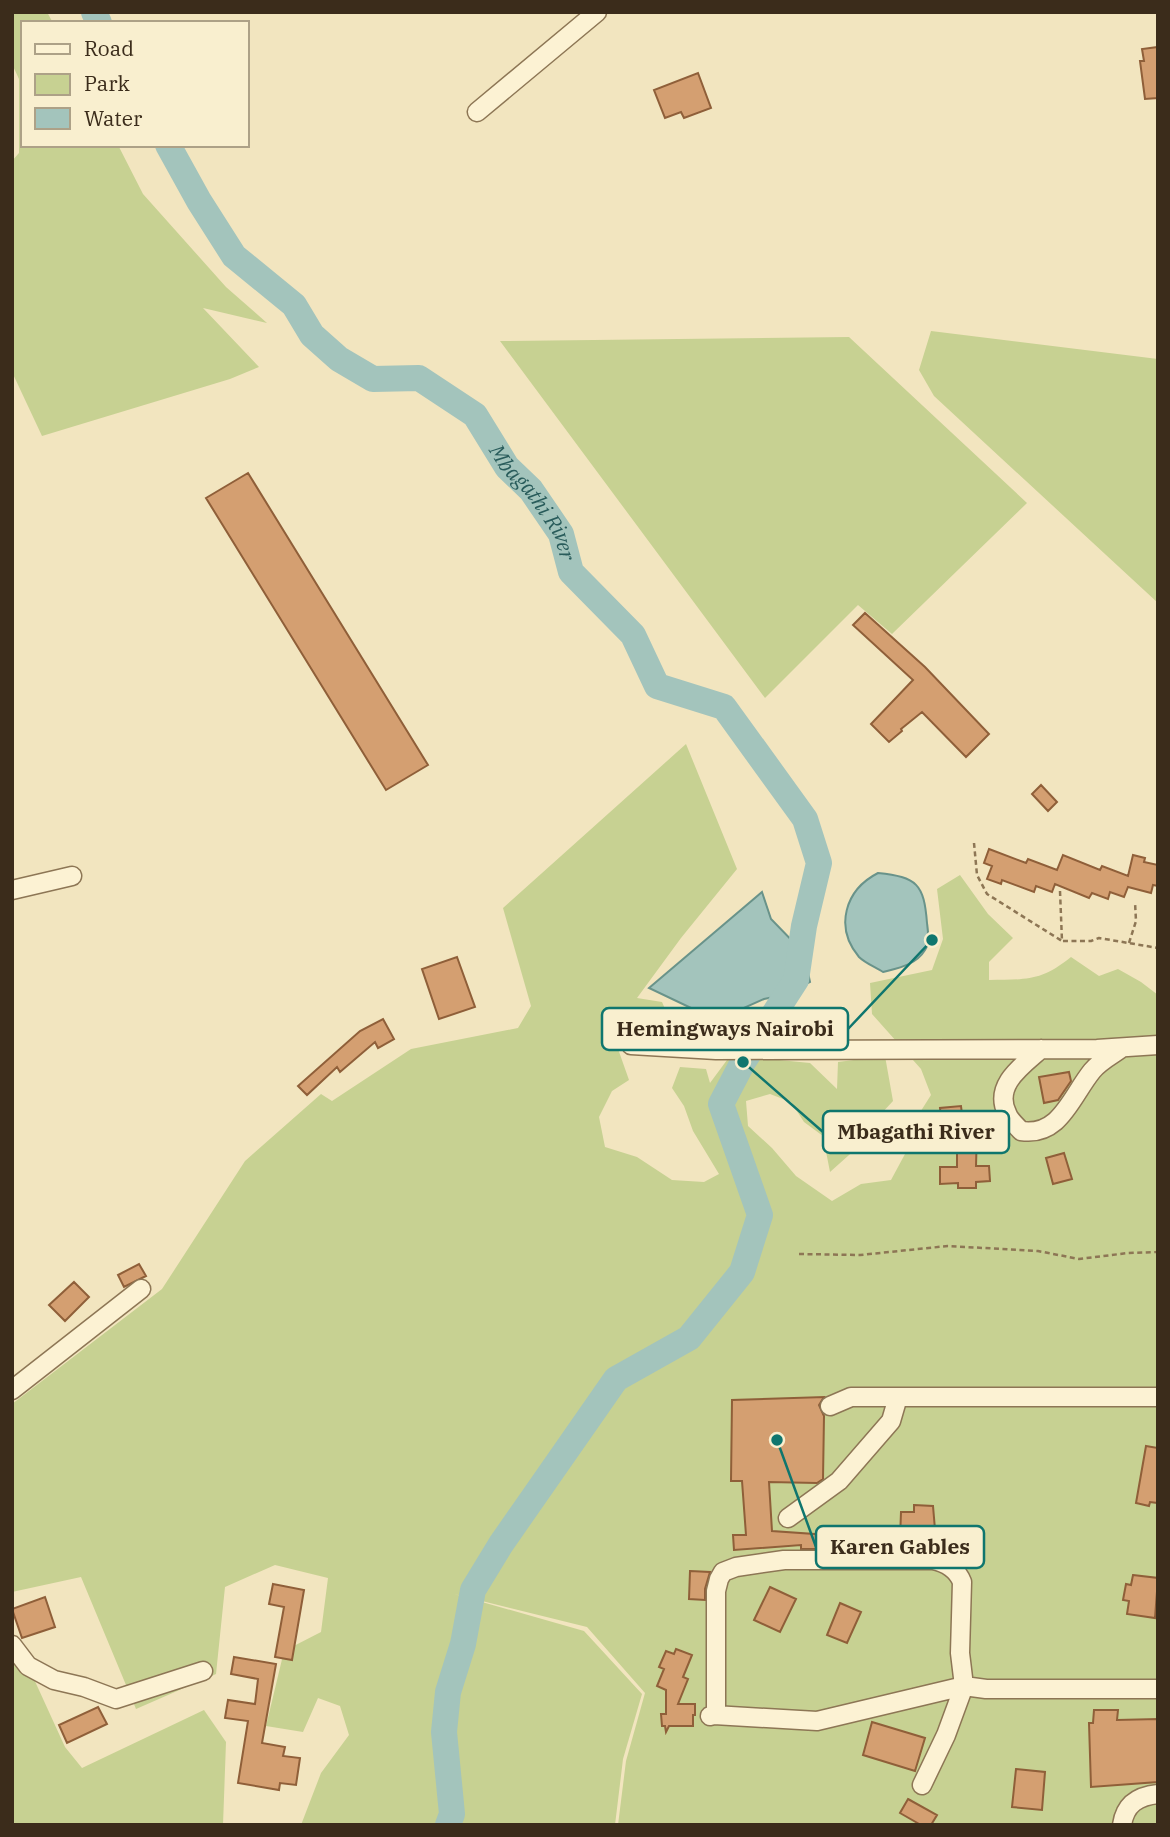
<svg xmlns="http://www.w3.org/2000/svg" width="1170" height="1837" font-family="'IBM Plex Serif',serif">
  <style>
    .green { fill: #c7d192 }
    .water { fill: #a3c4bc; stroke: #69938a; stroke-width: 2 }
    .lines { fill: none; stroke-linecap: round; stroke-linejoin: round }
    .river { stroke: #a3c4bc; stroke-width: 26 }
    .building { fill: #d49f71; stroke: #8f5f39; stroke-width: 2 }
    .minor-casing { stroke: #8d7655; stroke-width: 21 }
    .path { stroke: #8d7655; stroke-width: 2.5; stroke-dasharray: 5 3.5; stroke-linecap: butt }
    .minor { stroke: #fcf2d3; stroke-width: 18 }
    .labels { text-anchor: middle; stroke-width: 5; stroke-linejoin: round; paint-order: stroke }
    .water-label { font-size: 21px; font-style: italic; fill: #295c5b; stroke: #f9efcf }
    .leader { fill: none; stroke: #0f766e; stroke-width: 2.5 }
    .callout-dot { fill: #0f766e; stroke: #f9efcf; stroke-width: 2.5 }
    .callout { fill: #f9efcf; stroke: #0f766e; stroke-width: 2.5 }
    .callout-label { font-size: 21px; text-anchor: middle; font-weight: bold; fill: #3b2c1b }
  </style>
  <rect width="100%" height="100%" fill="#f2e5bf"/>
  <!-- green -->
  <path class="green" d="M12 12H47L53 23H23V145H118L143 194 226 287 267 323 203 308 259 367 230 379 42 436 12 372V161L19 153V79L12 64Z
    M931 331 1158 359V603L934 396 919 370Z
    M849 337 1027 503 892 634 858 605 765 698 500 341Z
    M686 744 737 869 681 938 637 998 662 1002 673 1027 617 1046 629 1080 612 1091 599 1117 605 1147 637 1157 672 1180 704 1182 719 1174 693 1131 684 1106 672 1088 680 1067 706 1069 710 1083 727 1060 769 1059 810 1063 837 1089 838 1062 885 1056 893 1101 868 1128 846 1112 858 1147 830 1172 823 1136 804 1122 791 1102 770 1094 746 1101 748 1126 772 1148 796 1176 832 1201 861 1184 891 1180 905 1154 912 1125 931 1095 921 1069 872 1014 870 983 932 970 943 939 937 889 960 875 988 914 1013 938 989 962V980C1026 979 1040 982 1071 957L1099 976 1118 969 1141 982 1158 995V1825H618L626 1761 645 1693 587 1627 454 1594 584 1631 642 1694 623 1759 615 1825H301L321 1773 349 1735 340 1706 318 1698 303 1732 266 1726 284 1651 321 1632 328 1578 275 1565 225 1587 216 1674 136 1709 81 1577 12 1592V1404L162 1289 245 1161 321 1094 332 1101 411 1049 518 1028 531 1006 503 908Z
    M12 1631 65 1747 82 1768 204 1710 226 1742 223 1825H12Z"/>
  <!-- water -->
  <path class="water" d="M878 873C917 877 924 884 927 923 928 931 930 943 925 950 916 965 898 968 883 972 875 967 865 963 859 957 834 927 845 890 878 873Z
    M762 892 771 919 804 953 810 982 784 995 764 999 726 1016 691 1008 649 988Z"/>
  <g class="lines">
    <!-- river -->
    <g class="river">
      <path d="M94 12 99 23"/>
      <path id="s1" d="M168 145 199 201 234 256 294 305 312 335 339 359 373 379 419 378 475 415 507 467 531 490 561 534 571 572 633 635 657 686 724 707 805 819 819 863 804 926 796 980 743 1062 721 1104 760 1215 742 1272 689 1338 616 1379 501 1544 473 1590 463 1644 448 1692 444 1732 452 1814 448 1825"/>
    </g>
  </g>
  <!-- building -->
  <path class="building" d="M1158 47V98L1145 99 1140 61H1144L1142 49Z
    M698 73 711 108 684 118 681 112 665 118 654 90Z
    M248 473 428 765 386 790 206 498Z
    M865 613 925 667 989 734 966 757 922 712 901 729 902 731 889 742 871 724 913 680 853 625Z
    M1041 785 1057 802 1048 811 1032 794Z
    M989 849 1026 863 1028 859 1057 870 1063 855 1100 870 1102 866 1128 876 1133 855 1145 858 1144 862 1158 865V886L1153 885 1151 893 1128 887 1124 897 1110 892 1108 899 1092 893 1089 898 1055 884 1052 892 1036 886 1034 892 1002 880 1001 884 987 879 992 866 984 863Z
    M457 957 475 1007 439 1019 422 969Z
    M383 1019 394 1039 378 1048 375 1042 340 1072 337 1067 307 1095 298 1086 360 1031Z
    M1069 1072 1071 1081 1058 1100 1044 1103 1039 1077Z
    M961 1106 964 1130 977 1129 976 1166H989L990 1181 976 1182V1188H958V1183L940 1184V1167H957V1143L940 1144 939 1128H942L940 1108Z
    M1064 1153 1072 1179 1053 1184 1046 1158Z
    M139 1264 146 1276 124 1287 118 1275Z
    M74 1282 89 1297 65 1321 49 1305Z
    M824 1397 819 1405 824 1416 823 1479 817 1483 769 1482 772 1531 843 1536V1549H801V1545L734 1550 733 1535H746L742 1481H731L732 1400Z
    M1146 1446 1158 1448V1503L1150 1502 1149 1506 1136 1503Z
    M914 1505 933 1506 936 1541 900 1540 901 1512H914Z
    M690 1571 710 1572 705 1589V1600L689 1599Z
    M1133 1575 1158 1578 1155 1618 1127 1614 1129 1601 1123 1600 1126 1584 1131 1585Z
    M273 1584 304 1590 292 1660 275 1657 284 1607 269 1604Z
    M770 1587 796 1599 780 1632 754 1620Z
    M45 1597 55 1627 22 1638 12 1609Z
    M840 1603 861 1612 847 1643 827 1635Z
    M676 1649 692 1655 683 1677 688 1679 678 1704H695V1715H693V1726H669L666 1732 665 1726H662L661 1714H666V1690L657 1686 664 1669 659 1667 666 1651 674 1654Z
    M234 1657 276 1664 262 1743 285 1747 283 1756 300 1758 296 1785 280 1783 279 1790 238 1783 248 1721 225 1718 228 1700 255 1704 258 1679 231 1674Z
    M98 1707 107 1724 67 1743 59 1725Z
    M1094 1710H1118L1117 1720 1158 1719V1782L1091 1787 1089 1723H1093Z
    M872 1722 925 1738 915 1771 863 1755Z
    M1016 1769 1045 1772 1042 1810 1012 1807Z
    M908 1799 937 1815 931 1825H921L900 1813Z"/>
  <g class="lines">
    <!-- minor casing -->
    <g class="minor-casing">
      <path id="minor" d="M477 112 597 12
        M12 890 72 876
        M631 1045 716 1050 1097 1049 1158 1045
        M1041 1049C1023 1065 993 1085 1007 1113 1009 1120 1017 1126 1021 1131 1060 1137 1071 1097 1092 1071 1099 1062 1112 1055 1122 1048
        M12 1390 141 1289
        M830 1406 851 1397H1158
        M788 1518 839 1481 891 1421 898 1397
        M12 1645 28 1666 54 1680 84 1687 116 1699 203 1671
        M714 1715 716 1711V1591L719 1579 723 1572 736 1567 784 1560H933C947 1563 957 1569 962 1582L960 1653 964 1686 946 1735 922 1785
        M710 1716 714 1715 817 1721 964 1686 986 1689H1158
        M1122 1825C1125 1804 1138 1796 1158 1794"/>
    </g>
    <!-- path -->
    <path class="path" d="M974 843 977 875 987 894 1062 941
      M1060 891 1062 941H1091L1099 938 1158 948
      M1129 943 1136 921 1135 902
      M799 1254 860 1255 948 1246 1038 1251 1079 1259 1128 1253 1158 1252"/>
    <!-- minor -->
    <use href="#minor" class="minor"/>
  </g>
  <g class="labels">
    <!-- water labels -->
    <g class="water-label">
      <text dy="7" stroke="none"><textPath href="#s1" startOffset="536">Mbagathi River</textPath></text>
    </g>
  </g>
  <!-- callouts -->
  <path class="leader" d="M932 940L848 1029M743 1062L823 1132M777 1440L816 1547"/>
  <g class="callout-dot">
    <circle cx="932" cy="940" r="7"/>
    <circle cx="743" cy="1062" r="7"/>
    <circle cx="777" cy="1440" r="7"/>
  </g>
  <g class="callout">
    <rect x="602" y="1008" width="246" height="42" rx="7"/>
    <rect x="823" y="1111" width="186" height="42" rx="7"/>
    <rect x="816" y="1526" width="168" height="42" rx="7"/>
  </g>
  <g class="callout-label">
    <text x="725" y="1036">Hemingways Nairobi</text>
    <text x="916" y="1139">Mbagathi River</text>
    <text x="900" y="1554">Karen Gables</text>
  </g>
  <!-- border -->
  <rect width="1170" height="1837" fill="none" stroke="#3b2c1b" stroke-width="28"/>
  <!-- legend -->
  <rect x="21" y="21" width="228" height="126" fill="#f9efcf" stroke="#ada187" stroke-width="2"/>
  <rect x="35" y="44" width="35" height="10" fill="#fcf2d3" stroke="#ada187" stroke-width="2"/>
  <text x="84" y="56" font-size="21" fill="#3b2c1b">Road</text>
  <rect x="35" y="74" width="35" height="21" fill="#c7d192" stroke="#ada187" stroke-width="2"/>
  <text x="84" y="91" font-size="21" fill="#3b2c1b">Park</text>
  <rect x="35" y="108" width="35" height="21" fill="#a3c4bc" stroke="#ada187" stroke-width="2"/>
  <text x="84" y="126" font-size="21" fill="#3b2c1b">Water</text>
</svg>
